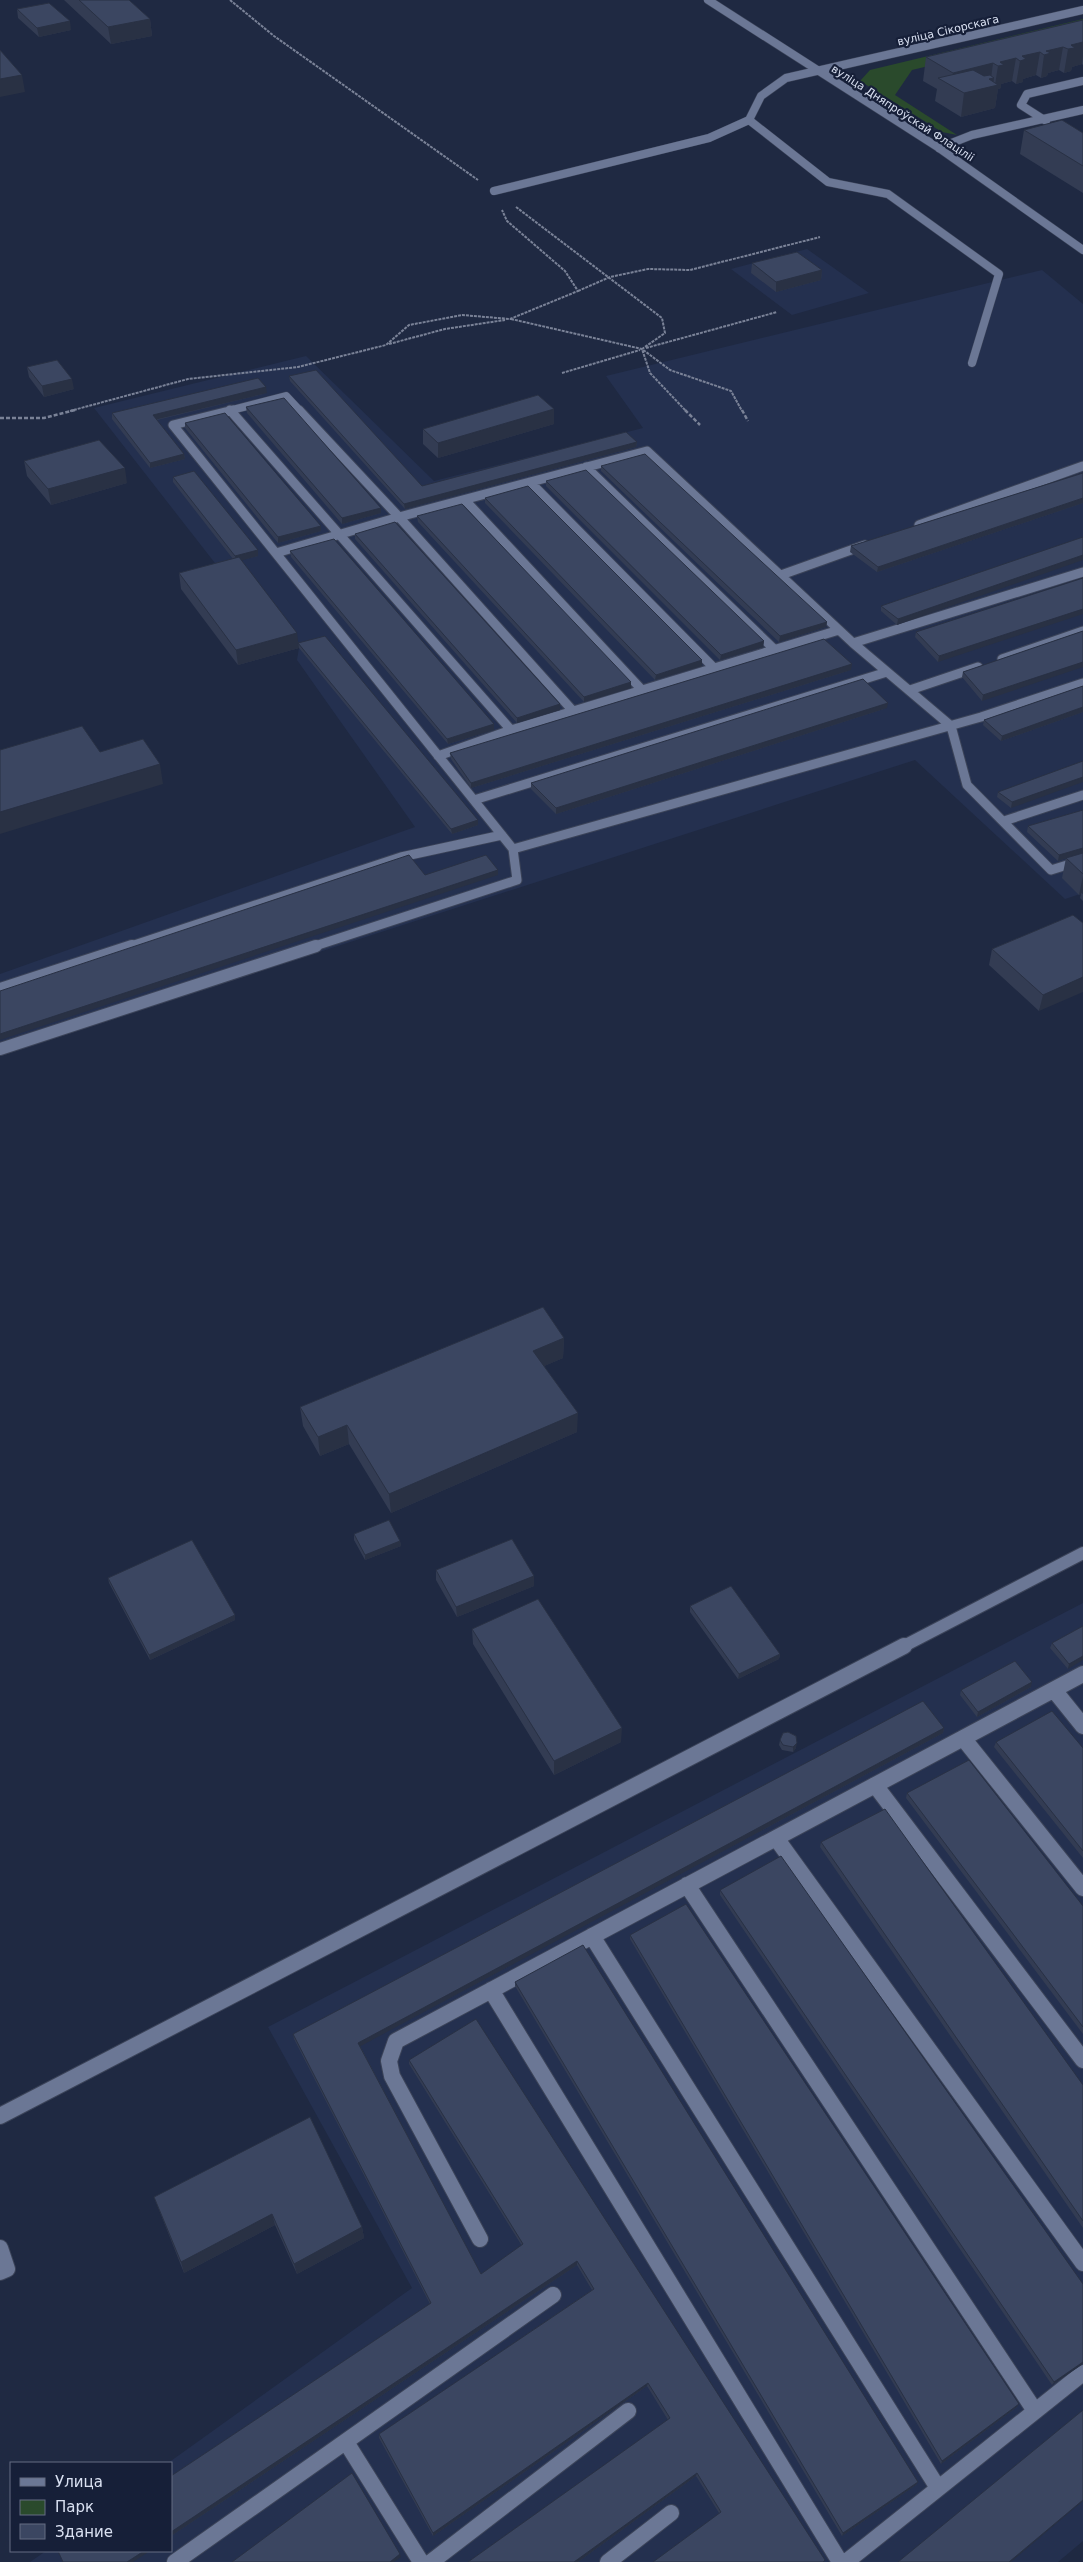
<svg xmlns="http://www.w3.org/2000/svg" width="1083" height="2562" font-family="'DejaVu Sans',sans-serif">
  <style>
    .built { fill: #24304f }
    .green { fill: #2a4a2c }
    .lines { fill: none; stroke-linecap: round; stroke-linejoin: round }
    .lane-far3-casing { stroke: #3b4358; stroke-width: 9 }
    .lane-far2-casing { stroke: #3b4358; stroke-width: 11 }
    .lane-far1-casing { stroke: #3b4358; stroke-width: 14 }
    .lane-casing { stroke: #3b4358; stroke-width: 18 }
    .street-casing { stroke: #3b4358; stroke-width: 9 }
    .path-far1 { stroke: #7a8297; stroke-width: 2; stroke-dasharray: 3 1; stroke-linecap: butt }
    .path { stroke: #7a8297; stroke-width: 2.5; stroke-dasharray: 4 2; stroke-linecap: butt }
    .lane-far3 { stroke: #6b7795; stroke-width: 8 }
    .lane-far2 { stroke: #6b7795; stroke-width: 9 }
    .lane-far1 { stroke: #6b7795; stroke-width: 12 }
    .lane { stroke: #6b7795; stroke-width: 16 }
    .street { stroke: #6b7795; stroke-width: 8 }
    .wall { fill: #333c53 }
    .shaded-wall { fill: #293144 }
    .building { fill: #3b4661; stroke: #293144 }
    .labels { text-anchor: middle; stroke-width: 4.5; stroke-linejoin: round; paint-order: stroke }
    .far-street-label { font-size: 11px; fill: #d9e0f1; stroke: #161f38 }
  </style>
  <rect width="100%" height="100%" fill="#1f2942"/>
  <!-- built -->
  <path class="built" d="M807 249 869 293 792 315 731 269Z
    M1042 270 1083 304V893L1065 899 915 760 0 1055V974L415 827 297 660 299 648 218 567 94 408 306 356 434 481 643 428 606 376Z
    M1083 1603V2541L1058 2562H30L46 2551H171V2463H168L412 2288 268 2027Z"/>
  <!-- green -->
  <path class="green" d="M1083 19V29L912 70 895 95 957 135 942 132 860 81 870 70Z"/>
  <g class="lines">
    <!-- lane-far3 casing -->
    <g class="lane-far3-casing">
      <path id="lane-far3" d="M749 120 828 182 888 194 999 274 972 363
        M1046 121 1021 105 1027 94 1083 81
        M939 148 972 135 1083 110
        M228 411 286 396 300 411"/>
    </g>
    <!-- lane-far2 casing -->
    <g class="lane-far2-casing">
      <path id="lane-far2" d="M230 410 511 730 438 756
        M233 410 173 425 513 849 981 717 1083 683
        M299 410 399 517 647 451 853 643 1083 572
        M586 467 775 650
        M530 482 714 668
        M465 500 642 690
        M919 525 1083 466
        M276 553 399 517 573 711
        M781 575 865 545
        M853 643 951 726 967 785 1051 870 1083 860
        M1002 659 1083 631
        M910 690 978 667
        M511 730 839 630
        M474 800 887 672
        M1004 821 1083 795
        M128 947 401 857 502 835
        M312 947 517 880 513 849"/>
    </g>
    <!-- lane-far1 casing -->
    <g class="lane-far1-casing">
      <path id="lane-far1" d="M0 989 132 946
        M0 1049 316 946
        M902 1647 1083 1553"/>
    </g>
    <!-- lane casing -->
    <g class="lane-casing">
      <path id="lane" d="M1054 1690 1083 1726
        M963 1738 1083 1888
        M875 1785 1083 2060
        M776 1838 1083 2263
        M687 1885 1035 2411
        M592 1936 938 2488
        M491 1990 840 2562
        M0 2116 904 1646
        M480 2239 392 2076 389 2061 396 2041 1083 1674
        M0 2248 7 2269 0 2272
        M346 2442 421 2562
        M175 2562 553 2295
        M431 2562 628 2411
        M608 2562 671 2513
        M846 2562 1083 2373"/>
    </g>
    <!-- street casing -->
    <g class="street-casing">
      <path id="street" d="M708 0 939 148 1083 250
        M494 191 709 138 749 120 761 96 786 78 1083 10"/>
    </g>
    <!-- path-far1 -->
    <path class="path-far1" d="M230 0 274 36 478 180
      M516 207 662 318 665 333 642 349 650 373 686 411
      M578 291 610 277 648 269 690 270 820 237
      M511 319 642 349 670 370 731 391 742 411
      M389 344 445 329 505 320
      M646 348 777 312
      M562 373 640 350
      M70 411 188 379 298 367 386 345 409 325 462 315 510 319 578 291 565 271 507 221 502 210"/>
    <!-- path -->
    <path class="path" d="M685 410 700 425
      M742 410 748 421
      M0 418H44L75 410"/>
    <!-- lane-far3 -->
    <use href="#lane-far3" class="lane-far3"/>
    <!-- lane-far2 -->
    <use href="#lane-far2" class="lane-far2"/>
    <!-- lane-far1 -->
    <use href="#lane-far1" class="lane-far1"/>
    <!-- lane -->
    <use href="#lane" class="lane"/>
    <!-- street -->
    <use href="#street" class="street"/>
  </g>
  <!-- wall -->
  <path class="wall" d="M64 0H129L150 19 152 36 111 44Z
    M17 9 71 30 39 37 18 18Z
    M1083 20V65L1082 64 1072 67 1071 71 1064 73 1059 70 1048 73 1047 76 1041 78 1036 75 1023 79V82L1016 84 1012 81 1001 84V88L998 89 995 108 961 117 935 101 937 89 923 81 926 57Z
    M1024 130 1083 133V193L1020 154Z
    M752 263 822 270 821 280 776 292 751 273Z
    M27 367 74 389 44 397 29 377Z
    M289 376 422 486 637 442 636 447 405 509 290 381Z
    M267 393 157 420 184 454 185 459 150 468 112 419V413Z
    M246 407 381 513 342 524 247 413Z
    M554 409V424L438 458 423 444V429Z
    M185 423 321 526V531L278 543 185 428Z
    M24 461 127 483 51 505 27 476Z
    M601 466 827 622 826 627 779 642 601 471Z
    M1083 473V503L877 572 850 552 851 546Z
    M173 477 258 556 241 560 298 643 478 825 452 834 299 648 238 665 181 589 179 573 233 559 173 482Z
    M546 481 764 641 763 647 720 660 546 486Z
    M485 498 702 666 655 680 485 503Z
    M417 516 631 688 584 702 418 522Z
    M355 534 560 710 517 723 355 539Z
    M1083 537 897 625 881 611V606Z
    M290 551 494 724V730L448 744 291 557Z
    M1083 578 938 662 915 637 916 632Z
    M1083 631 982 701 962 677 963 672Z
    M851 670 471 788 451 759 450 753Z
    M1083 686V712L1001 741 983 725 984 720Z
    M887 708 556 814 531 789V783Z
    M1083 761 1011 808 997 797 998 792Z
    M1083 810V901L1080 898 1081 894 1079 895 1062 878 1066 858 1058 861 1027 832 1028 826Z
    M1073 915 1039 1011 989 965 992 949Z
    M564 1338 563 1358 544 1366 577 1432 391 1513 349 1444 320 1456 303 1426 300 1407Z
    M354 1534 400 1541 401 1546 365 1560 354 1540Z
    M436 1570 534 1586 457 1617 436 1580Z
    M108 1578 235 1615V1620L150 1660 109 1583Z
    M690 1606 780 1654 779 1659 738 1679 690 1612Z
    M1083 1626 1068 1669 1050 1648 1052 1643Z
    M472 1629 621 1742 554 1775 473 1644Z
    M1031 1687 977 1717 960 1695 961 1690Z
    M944 1728 943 1733 360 2046 481 2274 522 2246 409 2064V2060L825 2560 719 2513 696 2476 578 2562H468L668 2420 647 2386 433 2536 379 2438V2434L592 2290 577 2265 171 2536V2476L430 2304 294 2039 293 2034Z
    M780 1740 796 1748 793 1752 782 1750 779 1745Z
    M996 1742 1083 1748V1858L994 1747Z
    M907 1793 1083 1906V2034L906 1798Z
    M821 1842 1083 2085V2228L820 1847Z
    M720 1890 1083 2364 1052 2385 720 1895Z
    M630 1935 1017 2407 941 2464 630 1939Z
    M515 1982 918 2482 916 2485 842 2536 515 1986Z
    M154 2197 362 2227 364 2238 297 2274 275 2225 184 2273Z"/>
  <!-- shaded-wall -->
  <path class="shaded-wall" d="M150 19 152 36 111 44 108 27Z
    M70 21 71 30 39 37 37 28Z
    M1083 42V56L1082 64 1072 67 1071 71 1064 73 1068 49 1071 45Z
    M1063 47 1059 70 1048 73 1047 76 1041 78 1044 55 1046 51Z
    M1040 52 1036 75 1023 79V82L1016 84 1020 61 1022 56Z
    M1016 58 1012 81 1001 84V88L998 89 995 108 961 117 964 93 951 85 953 73 993 63 991 79 994 78 993 86 995 85 998 66 1000 62Z
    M22 75 25 92 0 97V79Z
    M822 270 821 280 776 292V282Z
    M72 379 74 389 44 397 42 386Z
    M266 387 267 393 154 420 153 415Z
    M554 409V424L438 458V443Z
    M637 442 636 447 405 509 404 504Z
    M184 454 185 459 150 468V463Z
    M125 468 127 483 51 505 48 489Z
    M1083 498V503L877 572 878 567Z
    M381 508V513L342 524V518Z
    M321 526V531L278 543V537Z
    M258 550V556L236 562 235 556Z
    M1083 555V560L897 625 898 619Z
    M1083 609V614L938 662 939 656Z
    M827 622 826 627 779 642 780 636Z
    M297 633 299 648 238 665 236 650Z
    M764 641 763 647 720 660 721 655Z
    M702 660V666L655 680 656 675Z
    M1083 662V667L982 701 983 695Z
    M852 664 851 670 471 788V783Z
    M631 682V688L584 702V697Z
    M888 703 887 708 556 814V808Z
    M560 704V710L517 723V718Z
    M1083 707V712L1001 741 1002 736Z
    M494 724V730L448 744 447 739Z
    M160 764 163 784 0 834V812Z
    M1083 777V782L1011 808 1012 802Z
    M478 820V825L452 834 451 829Z
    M1083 848V853L1058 861 1059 855Z
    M498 870V875L0 1040V1034Z
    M1083 876V894L1081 893V894L1079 895Z
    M1083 977V992L1039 1011 1043 995Z
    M564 1338 563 1358 533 1371V1351Z
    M578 1413 577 1432 391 1513 389 1494Z
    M347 1425 349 1444 320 1456 318 1437Z
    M400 1541 401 1546 365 1560V1555Z
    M534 1576V1586L457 1617 456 1607Z
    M235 1615V1620L150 1660 149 1655Z
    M780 1654 779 1659 738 1679 739 1674Z
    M1083 1656V1660L1068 1669 1069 1664Z
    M1032 1682 1031 1687 977 1717 978 1712Z
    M622 1728 621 1742 554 1775V1761Z
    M944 1728 943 1733 359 2047 358 2043Z
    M797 1743 796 1748 793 1752V1747Z
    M272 2214 275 2225 184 2273 181 2262Z
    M362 2227 364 2238 297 2274 294 2264Z
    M577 2261V2265L171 2536V2532Z
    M1083 2362V2364L1052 2385 1054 2382Z
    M648 2383 647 2386 433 2536V2533Z
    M1019 2404 1017 2407 941 2464 942 2461Z
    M697 2473 696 2476 578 2562H574Z
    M918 2482 916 2485 842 2536 843 2533Z
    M1083 2500V2501L1011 2562H1009Z
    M144 2551H150L133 2562H127Z
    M400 2554 401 2557 394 2562H390Z"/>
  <!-- building -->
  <path class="building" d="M79 0H129L150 19 108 27Z
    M49 3 70 21 37 28 17 9Z
    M1083 20V42L1071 45 1075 48 1068 49 1063 47 1046 51 1051 53 1044 55 1040 52 1022 56 1026 59 1020 61 1016 58 1000 62 1004 65 998 66 993 63 953 73 926 57Z
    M0 50 22 75 0 79Z
    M973 70 984 76 990 75 994 78 989 79 998 85 964 93 938 78Z
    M1062 120 1083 133V166L1024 130Z
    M797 252 822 270 776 282 752 263Z
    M57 360 72 379 42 386 27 367Z
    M316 370 422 486 626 432 637 442 404 504 289 376Z
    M258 378 266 387 153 415 184 454 150 463 112 413Z
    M538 395 554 409 438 443 423 429Z
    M284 398 381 508 342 518 246 407Z
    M225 413 321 526 278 537 185 423Z
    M99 440 125 468 48 489 24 461Z
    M645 454 827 622 780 636 601 466Z
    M586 470 764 641 721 655 546 481Z
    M194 471 258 550 235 556 173 477Z
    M1083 473V498L878 567 851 546Z
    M528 486 702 660 656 675 485 498Z
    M462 504 631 682 584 697 417 516Z
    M395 522 560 704 517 718 355 534Z
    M1083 537V555L898 619 881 606Z
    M334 539 494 724 447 739 290 551Z
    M239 557 297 633 236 650 179 573Z
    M1083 578V609L939 656 916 632Z
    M1083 631V662L983 695 963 672Z
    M325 636 478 820 451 829 298 643Z
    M824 639 852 664 471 783 450 753Z
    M863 679 888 703 556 808 531 783Z
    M1083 686V707L1002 736 984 720Z
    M82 726 100 752 143 739 160 764 0 812V750Z
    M1083 761V777L1012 802 998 792Z
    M1083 810V848L1059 855 1028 826Z
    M1083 853V874L1066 858Z
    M409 855 425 875 486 855 498 870 0 1034V991Z
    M1073 915 1083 923V977L1043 995 992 949Z
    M543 1307 564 1338 533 1351 578 1413 389 1494 347 1425 318 1437 300 1407Z
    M389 1520 400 1541 365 1555 354 1534Z
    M512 1539 534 1576 456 1607 436 1570Z
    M192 1540 235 1615 149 1655 108 1578Z
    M731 1586 780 1654 739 1674 690 1606Z
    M538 1599 622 1728 554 1761 472 1629Z
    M1083 1626V1656L1069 1664 1052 1643Z
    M1015 1661 1032 1682 978 1712 961 1690Z
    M923 1701 944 1728 358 2043 481 2274 523 2244 409 2060 476 2019 825 2560 823 2562H653L721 2512 697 2473 574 2562H468L670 2418 648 2383 433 2533 379 2434 594 2289 577 2261 171 2532V2476L431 2303 293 2034Z
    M1052 1711 1083 1748V1851L996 1742Z
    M788 1732 796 1736 797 1743 793 1747 783 1745 780 1740 783 1733Z
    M969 1760 1083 1906V2027L907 1793Z
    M885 1809 1083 2085V2221L821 1842Z
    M781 1856 1083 2284V2362L1054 2382 720 1890Z
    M686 1904 1019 2404 942 2461 630 1935Z
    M583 1945 918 2482 843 2533 515 1982Z
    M310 2117 362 2227 294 2264 272 2214 181 2262 154 2197Z
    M1083 2410V2500L1009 2562H898Z
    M352 2473 400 2554 390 2562H232Z
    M58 2551H144L127 2562H63Z"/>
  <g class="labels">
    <!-- far-street labels -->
    <g class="far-street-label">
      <text transform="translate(948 30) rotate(-13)" y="4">вуліца Сікорскага</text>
      <text transform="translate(903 113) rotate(33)" y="4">вуліца Дняпроўскай Флаціліі</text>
    </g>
  </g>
  <!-- legend -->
  <rect x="10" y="2462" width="162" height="90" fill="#161f38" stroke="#646c82"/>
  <rect x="20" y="2478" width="25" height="8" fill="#6b7795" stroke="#646c82"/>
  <text x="55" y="2487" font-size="15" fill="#d9e0f1">Улица</text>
  <rect x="20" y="2500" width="25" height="15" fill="#2a4a2c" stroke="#646c82"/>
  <text x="55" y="2512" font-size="15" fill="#d9e0f1">Парк</text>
  <rect x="20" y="2524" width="25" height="15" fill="#3b4661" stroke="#646c82"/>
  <text x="55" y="2537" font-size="15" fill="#d9e0f1">Здание</text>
</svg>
